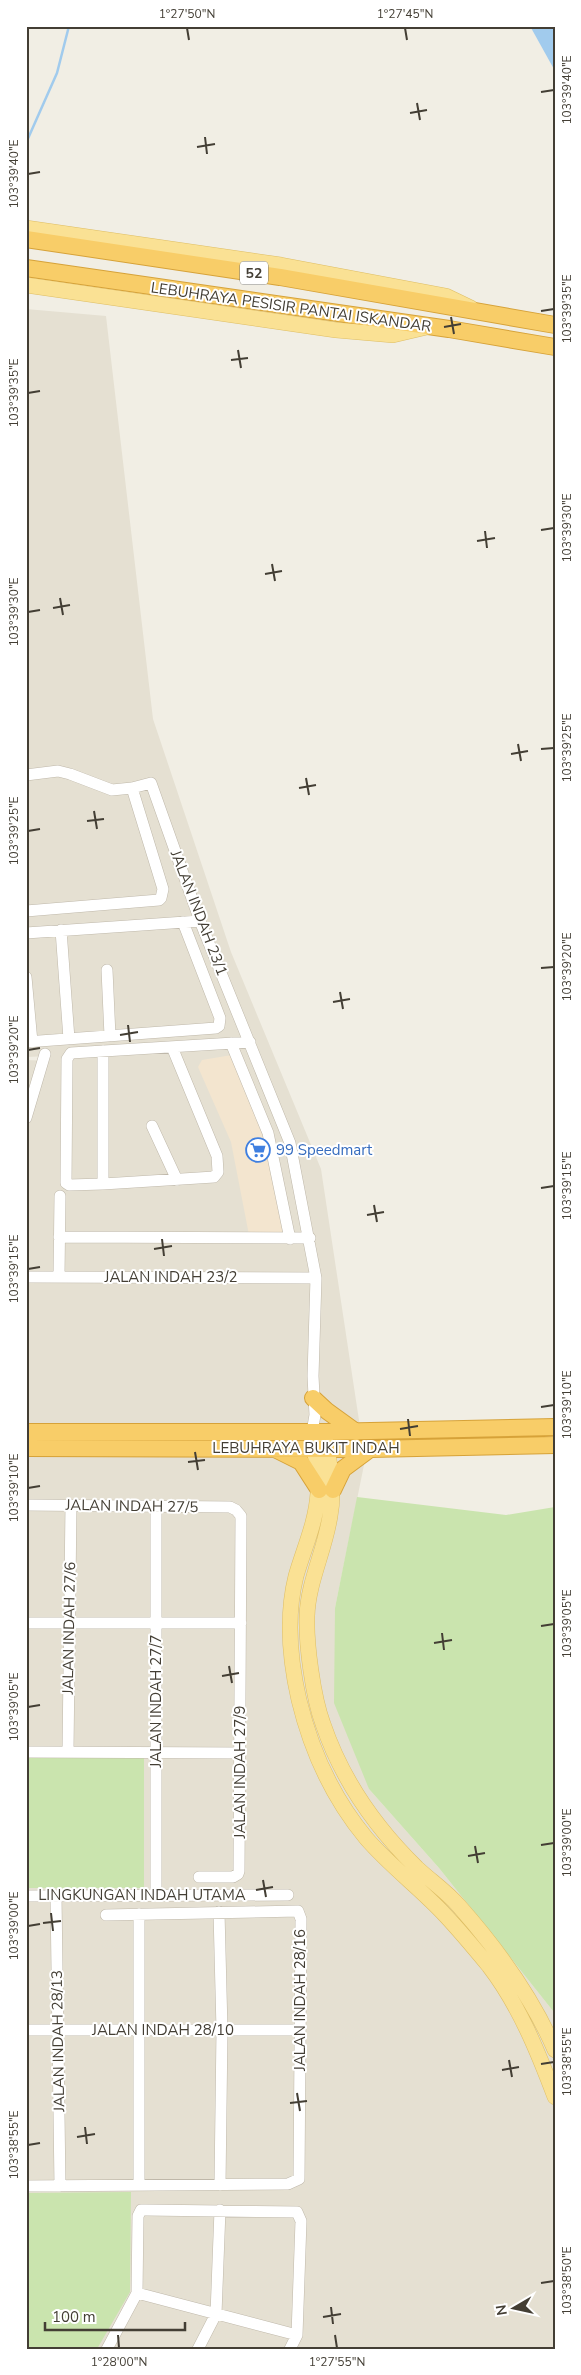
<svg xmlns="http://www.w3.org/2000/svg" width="581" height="2375" font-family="'Nunito Sans',sans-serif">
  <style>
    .residential { fill: #e5e0d2 }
    .commercial { fill: #f3e5cf }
    .green { fill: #cae4ae }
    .water { fill: #a1cbed }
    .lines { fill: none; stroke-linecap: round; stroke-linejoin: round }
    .stream { stroke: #a1cbed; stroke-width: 2.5 }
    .minor-casing { stroke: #bfb8aa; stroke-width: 12 }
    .major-casing { stroke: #debe65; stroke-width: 16 }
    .highway-casing { stroke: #d6a239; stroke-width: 18 }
    .minor { stroke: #fff; stroke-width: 11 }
    .major { stroke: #fae194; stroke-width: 15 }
    .highway { stroke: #f8cd68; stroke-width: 16 }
    .ticks { fill: none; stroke: #433e34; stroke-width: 2 }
    .labels { text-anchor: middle; stroke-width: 4; stroke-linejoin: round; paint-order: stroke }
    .shield { fill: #fff; stroke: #7b7871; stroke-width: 1 }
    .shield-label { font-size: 14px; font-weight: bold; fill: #433e34 }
    .street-label { font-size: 15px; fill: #433e34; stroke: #fff }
    .shop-label { font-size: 15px; fill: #366cbe; stroke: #fff; text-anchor: start }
    .neatline { fill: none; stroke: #433e34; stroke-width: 2 }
    .ticks-label { font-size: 12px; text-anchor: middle; fill: #433e34 }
  </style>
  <rect width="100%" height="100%" fill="#f1eee4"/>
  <!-- residential -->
  <path class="residential" d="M26 309 106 316 153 719 231 952 321 1169 365 1460 335 1608 369 1789 439 1868 553 2011 555 2016V2349H26V1060L49 1061 51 1056 26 1057Z"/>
  <!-- commercial -->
  <path class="commercial" d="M232 1055 265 1133 285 1235H249L231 1142 198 1067 202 1060Z"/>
  <!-- green -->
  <path class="green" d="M357 1497 506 1515 555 1507V2016L553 2011 439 1868 369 1789 334 1703 335 1608Z
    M26 1757H144V1888H26Z
    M131 2192 130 2292 97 2349H26V2193Z"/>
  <!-- water -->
  <path class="water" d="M530 26H555V71Z"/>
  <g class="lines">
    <!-- stream -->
    <path class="stream" d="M26 143 57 73 69 26"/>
    <!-- minor casing -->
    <g class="minor-casing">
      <path id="minor" d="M26 775 58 771 70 774 112 790 132 788 151 783 200 921 290 1143 316 1278 313 1376 315 1415 312 1432
        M26 911 159 900 161 898 163 889 132 788
        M61 930 69 1039
        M26 933 200 921
        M107 970 110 1036
        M26 977 32 1042
        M26 1042 216 1028 219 1026 220 1018 183 922
        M231 1043 268 1133 290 1239
        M103 1051V1184L214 1177 218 1172 217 1156 172 1047
        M26 1118 45 1054
        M152 1126 177 1180
        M103 1184 69 1185 66 1183 67 1059 71 1053 250 1042
        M59 1237 310 1238
        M59 1276 60 1196
        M26 1277 316 1278
        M26 1505 230 1507 236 1510 241 1516 239 1871 238 1874 233 1877H199
        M156 1506V1896
        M26 1623H241
        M68 1751 71 1505
        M26 1752 240 1753
        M26 1896 288 1895
        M56 1896 60 2186
        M219 1912 222 2030 220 2185
        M139 1914V2185
        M26 2030H300
        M26 2186 288 2184 299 2179 301 1919 298 1911 106 1915
        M137 2293 297 2335
        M107 2349 137 2293 138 2216 141 2210H146L297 2212 301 2221 297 2335 290 2349
        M198 2349 216 2314 220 2210"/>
    </g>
    <!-- major casing -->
    <g class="major-casing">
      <path id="major" d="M26 228 281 265 446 296 471 308
        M26 285 336 330 393 335 427 327
        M313 1436C314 1454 320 1475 318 1493 316 1523 304 1548 296 1576 286 1616 290 1661 299 1700 311 1750 333 1798 366 1838 390 1866 420 1888 445 1915 460 1931 475 1949 489 1966 519 2005 538 2052 555 2097
        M325 1438C330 1464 335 1490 330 1516 325 1550 308 1582 307 1616 306 1644 313 1697 323 1724 342 1780 375 1827 417 1868 431 1881 447 1892 459 1906 498 1950 532 1997 555 2050"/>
    </g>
    <!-- highway casing -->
    <g class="highway-casing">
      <path id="highway" d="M26 239 280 277 555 325
        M26 268 449 329 555 347
        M313 1398 327 1411 356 1432
        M26 1432H324L555 1427
        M26 1448 370 1449 555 1445
        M277 1450 301 1462 319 1490
        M333 1490 343 1469 370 1449"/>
    </g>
    <!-- minor -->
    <use href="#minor" class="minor"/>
    <!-- major -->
    <use href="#major" class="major"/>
    <!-- highway -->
    <use href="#highway" class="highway"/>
  </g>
  <!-- ticks -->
  <path class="ticks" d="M187 28 189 40M405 28 407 40M541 92 554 90M417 103 420 120M410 113 427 110M205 137 207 154M197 147 215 144M28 174 40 172M541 311 554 309M451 317 454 334M444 327 461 324M238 350 241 368M231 360 248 358M28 393 40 391M541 530 554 528M485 531 487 548M477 541 495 538M272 564 275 581M265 574 282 571M60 598 63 615M53 608 70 605M28 612 40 610M518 744 521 761M541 749 554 748M511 754 528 751M306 778 309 795M299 788 316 785M94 811 97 829M87 821 104 819M28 831 40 829M541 968 554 967M340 992 343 1009M333 1002 350 999M128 1025 130 1042M120 1035 138 1032M28 1050 40 1048M541 1188 554 1186M374 1205 377 1222M367 1215 384 1212M162 1239 164 1256M154 1249 172 1246M28 1269 40 1267M541 1407 554 1405M408 1419 410 1436M400 1429 418 1426M195 1452 198 1470M188 1462 205 1460M28 1488 40 1486M541 1626 554 1624M442 1633 444 1650M434 1643 452 1640M229 1666 232 1683M222 1676 239 1673M28 1707 40 1705M541 1845 554 1843M475 1846 478 1863M468 1856 485 1853M263 1880 266 1897M256 1890 273 1887M51 1913 53 1931M43 1923 61 1921M28 1926 40 1924M509 2060 512 2077M541 2064 554 2062M502 2070 519 2067M297 2093 300 2111M290 2103 307 2101M85 2127 87 2144M77 2137 95 2134M28 2145 40 2143M541 2283 554 2281M331 2307 333 2324M323 2317 341 2314M118 2335 119 2348M335 2335 337 2348"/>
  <!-- icons -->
  <defs>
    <g id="supermarket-ring" transform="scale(1.25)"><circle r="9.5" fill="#fff" stroke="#3f7fe0" stroke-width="1.5"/><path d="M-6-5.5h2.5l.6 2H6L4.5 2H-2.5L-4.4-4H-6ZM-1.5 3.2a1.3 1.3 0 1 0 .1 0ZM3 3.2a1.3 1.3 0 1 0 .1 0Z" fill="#3f7fe0"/></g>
  </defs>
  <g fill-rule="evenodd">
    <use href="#supermarket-ring" x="258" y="1150"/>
  </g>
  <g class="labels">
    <!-- shield labels -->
    <rect class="shield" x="240" y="261.5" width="28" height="23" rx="4"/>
    <g class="shield-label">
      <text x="254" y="278">52</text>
    </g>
    <!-- street labels -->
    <g class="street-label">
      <text transform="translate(291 307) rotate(8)" y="5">LEBUHRAYA PESISIR PANTAI ISKANDAR</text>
      <text transform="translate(199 913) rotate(69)" y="5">JALAN INDAH 23/1</text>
      <text x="171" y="1282">JALAN INDAH 23/2</text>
      <text x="306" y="1453">LEBUHRAYA BUKIT INDAH</text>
      <text transform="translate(132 1506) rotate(1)" y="5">JALAN INDAH 27/5</text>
      <text transform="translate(69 1628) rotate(-89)" y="5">JALAN INDAH 27/6</text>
      <text transform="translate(156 1701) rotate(-90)" y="5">JALAN INDAH 27/7</text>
      <text transform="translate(240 1772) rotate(-90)" y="5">JALAN INDAH 27/9</text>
      <text x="142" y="1900">LINGKUNGAN INDAH UTAMA</text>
      <text transform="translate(300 2000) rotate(-90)" y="5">JALAN INDAH 28/16</text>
      <text x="163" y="2035">JALAN INDAH 28/10</text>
      <text transform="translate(58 2041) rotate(-91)" y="5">JALAN INDAH 28/13</text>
    </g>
    <!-- shop labels -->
    <g class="shop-label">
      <text x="276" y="1155">99 Speedmart</text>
    </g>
  </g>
  <!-- border -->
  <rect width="581" height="2375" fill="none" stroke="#ffffff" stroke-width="55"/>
  <!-- north arrow -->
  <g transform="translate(514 2308) rotate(261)" stroke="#ffffff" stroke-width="4" paint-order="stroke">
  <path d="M0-4L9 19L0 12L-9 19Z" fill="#433e34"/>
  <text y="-8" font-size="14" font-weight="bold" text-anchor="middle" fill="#433e34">N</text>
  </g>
  <!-- scale -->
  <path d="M45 2322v8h140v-8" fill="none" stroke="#433e34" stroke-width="2.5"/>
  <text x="52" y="2322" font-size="15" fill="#433e34" stroke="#ffffff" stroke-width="4" paint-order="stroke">100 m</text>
  <rect x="28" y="28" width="526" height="2320" class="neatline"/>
  <g class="ticks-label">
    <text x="187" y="18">1°27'50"N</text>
    <text x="405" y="18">1°27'45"N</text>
    <text transform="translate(567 90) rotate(-90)" y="4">103°39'40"E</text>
    <text transform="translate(14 174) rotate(-90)" y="4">103°39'40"E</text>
    <text transform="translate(567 309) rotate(-90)" y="4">103°39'35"E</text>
    <text transform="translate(14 393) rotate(-90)" y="4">103°39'35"E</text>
    <text transform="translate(567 528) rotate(-90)" y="4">103°39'30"E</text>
    <text transform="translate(14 612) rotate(-90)" y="4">103°39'30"E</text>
    <text transform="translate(567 748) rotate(-90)" y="4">103°39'25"E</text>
    <text transform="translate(14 831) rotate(-90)" y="4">103°39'25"E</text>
    <text transform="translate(567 967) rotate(-90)" y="4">103°39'20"E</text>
    <text transform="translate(14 1050) rotate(-90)" y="4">103°39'20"E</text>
    <text transform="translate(567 1186) rotate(-90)" y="4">103°39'15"E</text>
    <text transform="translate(14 1269) rotate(-90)" y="4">103°39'15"E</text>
    <text transform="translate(567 1405) rotate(-90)" y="4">103°39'10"E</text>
    <text transform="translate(14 1488) rotate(-90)" y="4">103°39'10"E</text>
    <text transform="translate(567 1624) rotate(-90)" y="4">103°39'05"E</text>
    <text transform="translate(14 1707) rotate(-90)" y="4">103°39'05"E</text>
    <text transform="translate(567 1843) rotate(-90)" y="4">103°39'00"E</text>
    <text transform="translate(14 1926) rotate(-90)" y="4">103°39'00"E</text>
    <text transform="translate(567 2062) rotate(-90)" y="4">103°38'55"E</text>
    <text transform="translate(14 2145) rotate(-90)" y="4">103°38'55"E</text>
    <text transform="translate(567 2281) rotate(-90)" y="4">103°38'50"E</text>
    <text x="119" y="2366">1°28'00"N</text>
    <text x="337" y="2366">1°27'55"N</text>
  </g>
</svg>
